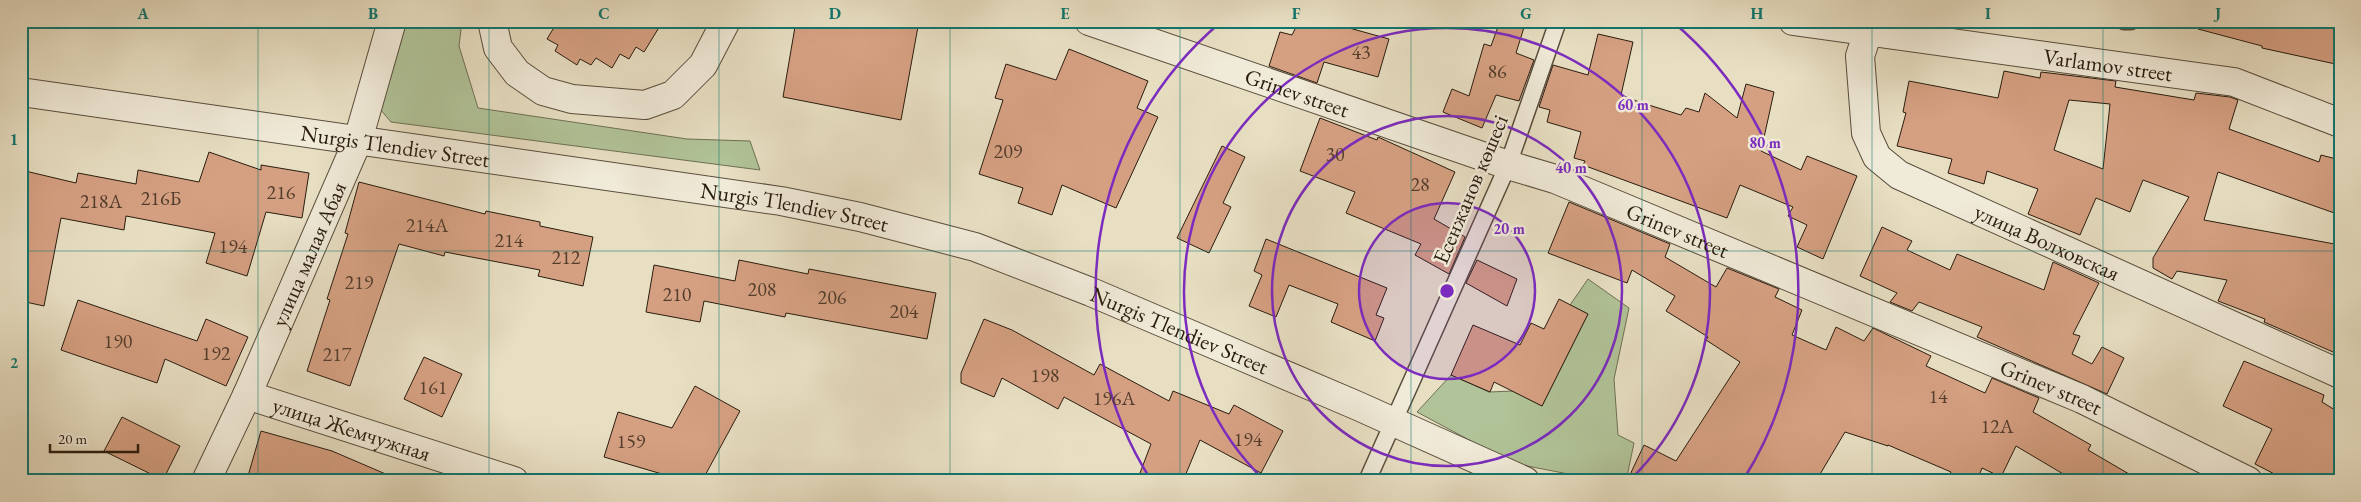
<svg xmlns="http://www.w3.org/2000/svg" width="2361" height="502" font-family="'EB Garamond',serif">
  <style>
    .green { fill: #b1c398; stroke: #6d7054 }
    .building { fill: #d5a082; stroke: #291c0f; fill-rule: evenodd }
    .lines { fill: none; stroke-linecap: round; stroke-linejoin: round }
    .service-casing { stroke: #594d3c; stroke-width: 19 }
    .minor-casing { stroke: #594d3c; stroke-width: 30 }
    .tertiary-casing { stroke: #594d3c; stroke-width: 30 }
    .service { stroke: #f0ead8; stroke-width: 16 }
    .minor { stroke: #f0ead8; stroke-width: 28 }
    .tertiary { stroke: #f0ead8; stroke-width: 28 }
    .grid { fill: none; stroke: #0f766e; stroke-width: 1; stroke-opacity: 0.55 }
    .ring { fill: none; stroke: #7b2cbf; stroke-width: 2.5 }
    .labels { text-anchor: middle; stroke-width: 5; stroke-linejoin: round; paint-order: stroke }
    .number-label { font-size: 20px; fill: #543d2c }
    .street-label { font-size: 22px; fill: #291c0f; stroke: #f0ead8 }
    .centre { fill: #7b2cbf; stroke: #f0ead8; stroke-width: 2.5 }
    .ring-label { font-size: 15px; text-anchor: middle; font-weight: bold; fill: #7b2cbf; stroke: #f0ead8; stroke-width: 5; stroke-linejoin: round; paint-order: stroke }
    .neatline { fill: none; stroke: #0f766e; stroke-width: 2 }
    .grid-label { font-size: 16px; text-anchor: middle; font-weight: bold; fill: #0f766e }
  </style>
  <rect width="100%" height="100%" fill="#e8dfc3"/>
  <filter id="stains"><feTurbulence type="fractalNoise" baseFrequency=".004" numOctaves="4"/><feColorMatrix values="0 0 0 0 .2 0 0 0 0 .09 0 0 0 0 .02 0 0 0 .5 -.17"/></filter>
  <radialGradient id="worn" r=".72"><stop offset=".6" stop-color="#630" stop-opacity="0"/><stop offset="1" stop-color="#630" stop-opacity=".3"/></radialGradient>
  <!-- green -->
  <path class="green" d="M407 21H462L459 46 478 108 687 139 750 141 760 170 391 122 380 109 379 97Z
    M1588 279 1629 308 1614 379 1618 435 1634 443 1626 481H1604L1512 463 1417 412 1451 375 1489 392 1513 391 1542 406 1588 314 1570 305Z"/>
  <!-- building -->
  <path class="building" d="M558 21H663L644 52 636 47 629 59 620 54 612 68 596 58 591 65 580 59 577 65 555 51 558 45 547 39Z
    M796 21H919L901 120 783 97Z
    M1299 21H1324L1389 39 1378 77 1324 62 1317 83 1269 66 1280 32 1292 35Z
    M1500 21H1526L1516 53 1534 60 1519 101 1496 95 1482 128 1443 112 1452 89 1469 96 1484 44 1491 46Z
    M2199 21H2330L2340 26V65L2262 48V46L2198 29Z
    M1598 34 1633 42 1621 95 1639 102 1681 115 1686 108 1699 112 1705 93 1737 118 1746 84 1774 92 1761 151 1801 170 1807 156 1857 176 1823 259 1797 247 1807 225 1788 216 1793 207 1740 185 1727 218 1583 165 1585 161 1574 158 1581 132 1547 122 1550 110 1539 107 1553 65 1588 75Z
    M1069 49 1148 81 1137 108 1158 117 1116 208 1062 185 1052 215 1018 203 1023 188 979 174 1003 100 995 98 1006 64 1056 80Z
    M2004 71 2040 78 2041 72 2116 81 2115 87 2194 100 2196 93 2230 97 2238 100 2229 129 2319 162 2321 155 2340 160V215L2218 172 2204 220 2340 245V355L2264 322 2265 319 2218 301 2227 280 2177 271 2172 279 2153 268V258L2189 197 2143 180 2130 212 2096 198 2080 235 2028 214 2038 189 1987 171 1984 184 1948 173 1952 159 1897 146 1906 113 1903 112 1909 81 1998 98ZM2069 100 2110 104 2103 169 2054 150Z
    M1320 118 1377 140 1378 137 1455 172 1434 219 1465 237 1449 274 1415 255 1421 244 1346 213 1355 192 1300 171Z
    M1222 146 1245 157 1223 203 1231 207 1209 253 1177 238Z
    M209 152 261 170V165L309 173 302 218 266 212 247 276 206 263 215 233 126 216 124 230 61 218 44 306 21 301V170L76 183 78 173 136 184 138 170 199 182Z
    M359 182 485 214 486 211 540 222V226L593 237 583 286 538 276 540 270 445 252 444 256 399 244 350 386 307 371 330 300 327 299 348 234 345 233Z
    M1569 202 1670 244 1665 257 1716 287 1727 268 1779 289 1775 297 1802 310 1792 335 1826 350 1836 327 1864 341 1873 328 1931 356 1926 366 1985 393 1992 378 2039 398 2033 412 2091 445 2088 450 2141 481H2075L2016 446 2001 477 1982 468 1977 481H1947L1951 472 1888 445V446L1845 432 1816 481H1627L1644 445 1676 461 1740 362 1706 340 1708 337 1666 311 1675 296 1632 270 1627 283 1548 253Z
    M1882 227 1912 241 1907 250 1950 270 1957 254 2044 290 2053 262 2099 283 2073 334 2080 336 2072 354 2092 364 2102 347 2124 358 2107 394 1977 337 1982 327 1919 302 1912 311 1890 302 1897 293 1860 276Z
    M1266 239 1387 288 1376 315 1384 318 1375 341 1331 322 1338 304 1289 285 1276 317 1249 306 1262 275 1254 271Z
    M739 260 808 274 809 269 936 293 927 339 786 313 785 317 704 301 700 322 646 312 654 265 735 281Z
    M1477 260 1517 279 1507 306 1466 283Z
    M1559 299 1588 314 1542 406 1494 382 1490 392 1451 375 1473 325 1520 345 1531 323 1544 329Z
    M78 300 197 341 206 319 248 337 226 386 165 359 157 383 61 350Z
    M984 319 1012 330 1094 375 1100 364 1169 401 1173 391 1229 414 1234 405 1283 431 1261 473 1200 440 1183 481H1137L1151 444 1064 397 1058 409 1002 378 994 397 961 383V373Z
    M424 357 462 374 442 417 404 399Z
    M2244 361 2324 395 2322 402 2340 413V481H2288L2255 464 2272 429 2223 406Z
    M695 386 740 411 702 481H659L662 474 604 457 618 412 672 428Z
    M122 417 180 446 163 480 104 451Z
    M261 431 332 451 402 481H264L248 476Z"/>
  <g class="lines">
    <!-- service casing -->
    <g class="service-casing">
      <path id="service" d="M2124 21H2131
        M1367 481 1508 165 1558 21"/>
    </g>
    <!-- minor casing -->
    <g class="minor-casing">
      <g id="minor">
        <path d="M492 21 498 48 517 73 543 91 572 99 645 105 673 95 703 65 726 21"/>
        <path id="s1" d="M1089 21 1508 165 1555 179 2082 399 2248 481"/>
        <path id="s2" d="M1793 21 2234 82 2340 123"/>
        <path id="s3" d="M1868 32 1860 56 1866 133 1877 157 1899 175 2340 374"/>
        <path id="s4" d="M247 395 514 481"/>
        <path id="s5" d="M206 481 247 395 358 140 392 21"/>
      </g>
    </g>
    <!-- tertiary casing -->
    <g class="tertiary-casing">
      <g id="tertiary">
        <path id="s6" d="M21 92 781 201 860 217 975 247 1091 292 1358 406 1525 481"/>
      </g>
    </g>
    <!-- service -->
    <use href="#service" class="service"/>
    <!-- minor -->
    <use href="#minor" class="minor"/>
    <!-- tertiary -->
    <use href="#tertiary" class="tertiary"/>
  </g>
  <!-- grid -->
  <path class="grid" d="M258 21V481M489 21V481M719 21V481M950 21V481M1180 21V481M1411 21V481M1642 21V481M1872 21V481M2103 21V481M21 251H2340"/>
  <!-- distance rings -->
  <circle cx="1447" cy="291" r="88" fill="#7b2cbf" fill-opacity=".12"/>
  <g class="ring">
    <circle cx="1447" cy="291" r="88"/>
    <circle cx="1447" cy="291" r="175"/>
    <path d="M1264 480A263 263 0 1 1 1630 480"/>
    <path d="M1151 480A351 351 0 0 1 1221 22M1673 22A351 351 0 0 1 1743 480"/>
  </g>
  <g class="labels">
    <!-- number labels -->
    <g class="number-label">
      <text x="1361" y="59">43</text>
      <text x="1497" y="78">86</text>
      <text x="1008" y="158">209</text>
      <text x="1335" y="161">30</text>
      <text x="1420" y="191">28</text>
      <text x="281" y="199">216</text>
      <text x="161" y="205">216Б</text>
      <text x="101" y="208">218А</text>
      <text x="427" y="232">214А</text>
      <text x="509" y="247">214</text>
      <text x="233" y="253">194</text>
      <text x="566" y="264">212</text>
      <text x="359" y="289">219</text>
      <text x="762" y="296">208</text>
      <text x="677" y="301">210</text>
      <text x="832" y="304">206</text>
      <text x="904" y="318">204</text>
      <text x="118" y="348">190</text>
      <text x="216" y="360">192</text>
      <text x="337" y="361">217</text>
      <text x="1045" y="382">198</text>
      <text x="433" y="394">161</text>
      <text x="1938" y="403">14</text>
      <text x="1114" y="405">196А</text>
      <text x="1997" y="433">12А</text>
      <text x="1248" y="446">194</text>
      <text x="631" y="448">159</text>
    </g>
    <!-- street labels -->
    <g class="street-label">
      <text dy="8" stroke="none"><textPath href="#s2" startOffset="318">Varlamov street</textPath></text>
      <text dy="8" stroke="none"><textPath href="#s1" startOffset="220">Grinev street</textPath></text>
      <text dy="8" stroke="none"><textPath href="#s6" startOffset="378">Nurgis Tlendiev Street</textPath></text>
      <text transform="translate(1470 189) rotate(-67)" y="8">Есенжанов көшесі</text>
      <text dy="8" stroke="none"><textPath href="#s6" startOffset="782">Nurgis Tlendiev Street</textPath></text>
      <text dy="8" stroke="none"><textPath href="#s1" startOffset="625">Grinev street</textPath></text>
      <text dy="8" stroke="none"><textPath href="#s3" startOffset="320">улица Волховская</textPath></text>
      <text dy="8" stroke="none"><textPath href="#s5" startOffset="249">улица малая Абая</textPath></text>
      <text dy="8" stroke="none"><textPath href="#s6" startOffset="1188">Nurgis Tlendiev Street</textPath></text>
      <text dy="8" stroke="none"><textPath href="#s1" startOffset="1030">Grinev street</textPath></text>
      <text dy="8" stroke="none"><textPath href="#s4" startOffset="110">улица Жемчужная</textPath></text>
    </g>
  </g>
  <circle cx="1447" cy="291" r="8" class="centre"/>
  <g class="ring-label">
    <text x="1633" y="110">60 m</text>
    <text x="1765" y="148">80 m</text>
    <text x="1571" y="173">40 m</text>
    <text x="1509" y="234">20 m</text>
  </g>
  <!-- margin -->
  <rect width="2361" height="502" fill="none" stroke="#e8dfc3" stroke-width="55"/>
  <!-- scale -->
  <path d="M50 444v8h88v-8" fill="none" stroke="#291c0f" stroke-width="2.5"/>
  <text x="58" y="444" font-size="15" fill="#291c0f" stroke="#f0ead8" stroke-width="4" paint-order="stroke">20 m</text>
  <rect x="28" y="28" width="2306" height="446" class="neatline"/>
  <g class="grid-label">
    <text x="143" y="19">A</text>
    <text x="373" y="19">B</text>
    <text x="604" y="19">C</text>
    <text x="835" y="19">D</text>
    <text x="1065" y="19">E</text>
    <text x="1296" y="19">F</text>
    <text x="1526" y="19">G</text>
    <text x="1757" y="19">H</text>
    <text x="1988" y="19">I</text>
    <text x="2218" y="19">J</text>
    <text x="14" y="145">1</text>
    <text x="14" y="368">2</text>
  </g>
  <rect width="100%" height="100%" filter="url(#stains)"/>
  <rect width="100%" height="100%" fill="url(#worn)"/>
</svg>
